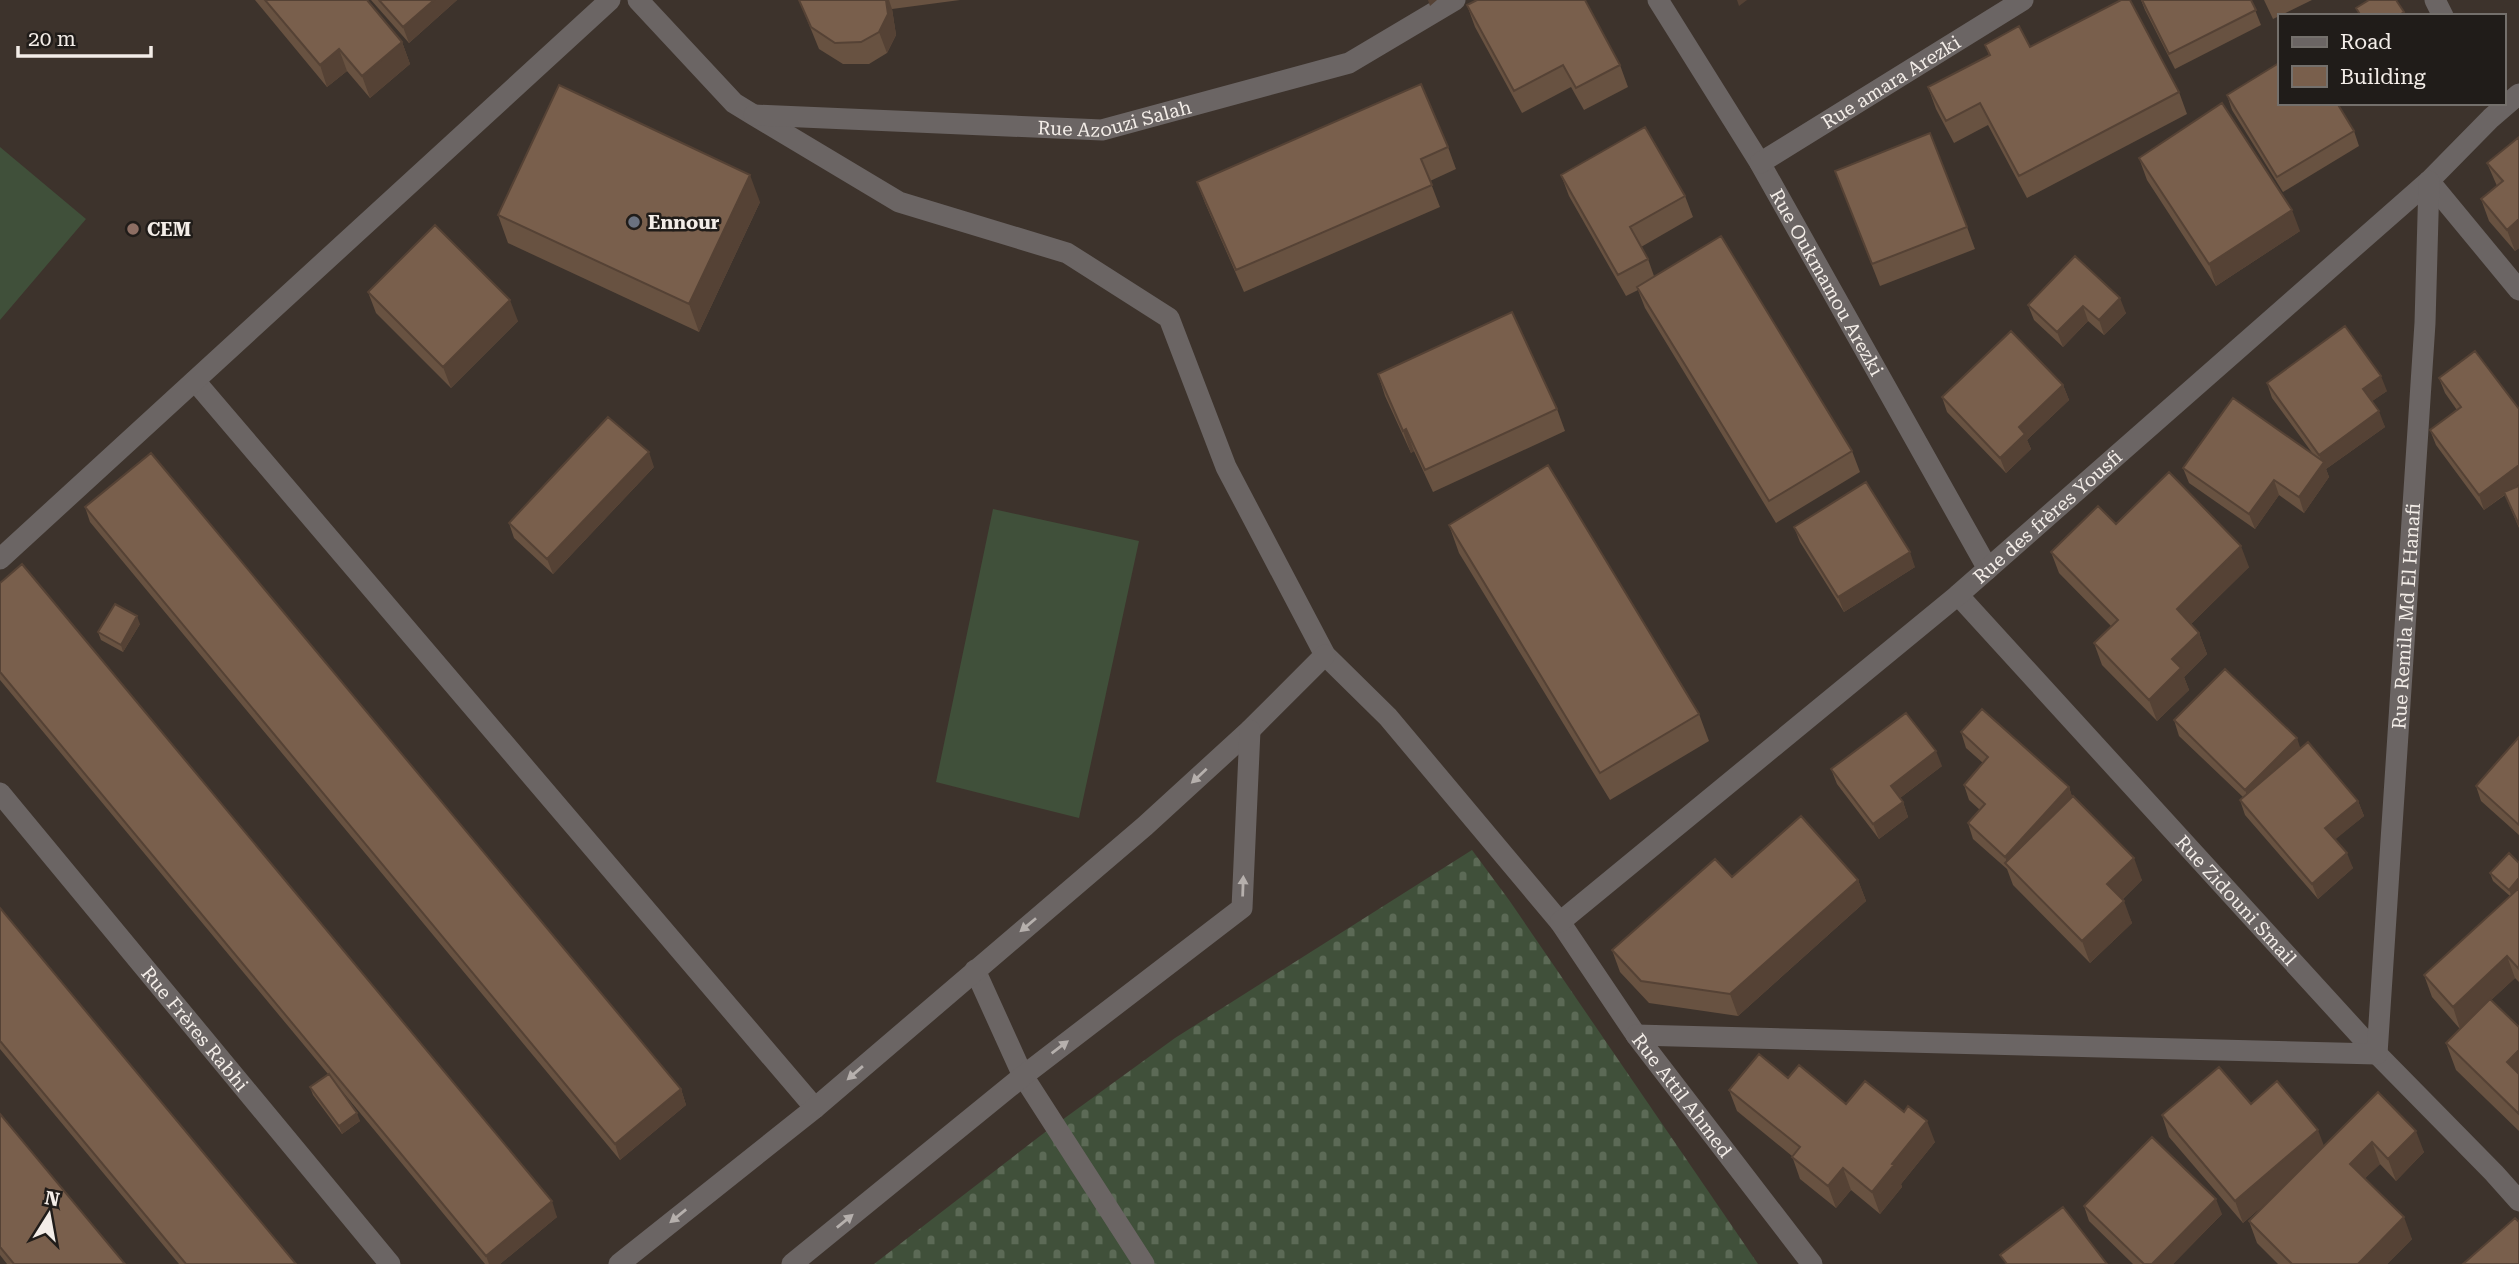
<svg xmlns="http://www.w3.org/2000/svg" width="2519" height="1264" font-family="'Roboto Serif',serif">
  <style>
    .cemetery { fill: url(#cemetery-stones) }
    .pitch { fill: #40503a }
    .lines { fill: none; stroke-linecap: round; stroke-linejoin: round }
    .minor { stroke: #6b6564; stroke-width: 21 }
    .wall { fill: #685241 }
    .shaded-wall { fill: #554235 }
    .building { fill: #795f4c; stroke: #554235; stroke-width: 2 }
    .oneway { fill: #b6b0ad }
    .worship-dot { fill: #6b7280; stroke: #201c19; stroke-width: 2.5 }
    .education-dot { fill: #8d6e63; stroke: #201c19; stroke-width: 2.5 }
    .labels { text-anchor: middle; stroke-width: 5; stroke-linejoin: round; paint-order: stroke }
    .street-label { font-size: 19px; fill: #f3ede8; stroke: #201c19 }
    .poi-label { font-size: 19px; font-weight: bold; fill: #f3ede8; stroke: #201c19; text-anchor: start }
  </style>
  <defs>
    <pattern id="cemetery-stones" width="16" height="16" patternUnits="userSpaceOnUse" patternTransform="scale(1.75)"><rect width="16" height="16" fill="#40503a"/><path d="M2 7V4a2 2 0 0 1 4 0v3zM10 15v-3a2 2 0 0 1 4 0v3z" fill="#5c6a56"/></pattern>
  </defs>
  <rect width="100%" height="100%" fill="#3d332c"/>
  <!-- cemetery -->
  <path class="cemetery" d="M1472 850 1509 900 1758 1264H874L1040 1136 1175 1038Z"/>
  <!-- pitch -->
  <path class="pitch" d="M0 147 86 219 0 320Z
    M993 509 1139 541 1079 818 936 782Z"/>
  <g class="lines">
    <!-- minor -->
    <g class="minor">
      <path id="s1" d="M638 0 734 103 752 114 899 202 1067 253 1169 318 1226 467 1325 655 1388 717 1560 922 1636 1035 1812 1264"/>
      <path id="s2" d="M1658 0 1760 163 1988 569"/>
      <path d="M2435 0 2443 16"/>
      <path id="s3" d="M754 115 1102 130 1349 63 1455 0"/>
      <path id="s4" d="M1760 163 2023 0"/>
      <path d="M2429 181 2519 290"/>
      <path d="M195 381 815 1108"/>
      <path d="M0 559 610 0"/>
      <path id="s5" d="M1958 595 2377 1054 2494 1173 2519 1201"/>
      <path id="s6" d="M0 793 390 1264"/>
      <path id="s7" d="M1560 922 1958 595 2429 181 2491 118 2519 94"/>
      <path d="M975 970 1023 1076 1144 1264"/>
      <path id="s8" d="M1636 1035 2377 1054 2425 323 2429 181"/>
      <path d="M619 1264 815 1108 1145 826 1250 730 1325 655"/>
      <path d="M792 1264 1023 1076 1242 908 1250 730"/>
    </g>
  </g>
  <!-- wall -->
  <path class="wall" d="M255 0H367L402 42 410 64 370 98 347 71 327 87Z
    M371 0H457L409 43Z
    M799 0H960L892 9 896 35 887 53 869 64H843L819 49Z
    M2141 0H2251L2261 25 2175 69 2145 10Z
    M2264 0H2312L2273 19Z
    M1467 5 1620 65 1628 87 1584 110 1571 87 1522 113 1475 27Z
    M1985 45 2030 47 2179 92 2187 114 2027 198 1988 125 1954 143 1936 109 1928 87 1989 55Z
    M2227 95 2354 131 2359 146 2283 192 2232 110Z
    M2519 137V248L2515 251 2489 221 2481 199 2497 186 2487 163Z
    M1448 147 1456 169 1430 181 1440 207 1244 292 1205 203 1197 182Z
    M2139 158 2300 231 2216 286 2147 180Z
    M1835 171 1967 227 1975 249 1880 286Z
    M1561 175 1685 196 1693 217 1641 247 1648 259 1654 276 1852 451 1860 472 1776 523 1645 308 1638 290 1626 296 1569 196Z
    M760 202 699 332 508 243 498 215Z
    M2075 256 2126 313 2104 335 2088 321 2063 347 2034 320 2028 305Z
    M368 292 518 321 451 388 376 313Z
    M1378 374 1557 409 1565 431 1433 492 1414 451 1411 453 1385 396Z
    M2439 378 2519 409V484L2514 488 2519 486V528L2505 495 2484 510 2436 445 2430 430 2457 410 2445 393Z
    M2267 383 2387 391 2372 401 2385 427 2326 469 2329 477 2304 513 2279 495 2255 529 2189 483 2183 468 2313 454 2272 398Z
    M2063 385 2069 400 2027 440 2031 449 2006 473 1947 412 1942 397Z
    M654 467 553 574 514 538 509 523Z
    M85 507 681 1089 686 1105 620 1160 90 522Z
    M2116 524 2249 567 2191 624 2199 633 2207 654 2184 677 2189 690 2157 721 2102 665 2094 643 2111 626 2059 573 2051 552Z
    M1449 525 1699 714 1709 741 1610 800 1459 553Z
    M1794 527 1915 567 1844 612 1800 542Z
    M0 583 557 1217 500 1264H485L337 1085 360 1121 342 1134 313 1095 310 1087 328 1074 0 680Z
    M140 624 123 652 101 640 98 632Z
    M2174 720 2300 748 2358 801 2364 816 2335 839 2353 868 2318 899 2245 815 2240 800 2243 797 2179 736Z
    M1961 732 2069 787 2072 797 2142 880 2122 900 2132 923 2090 963 2013 885 2007 869 1973 839 1968 823 1980 810 1969 800 1964 785 1983 763 1966 748Z
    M2519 737V835L2481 801 2476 786Z
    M1942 766 1900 798 1903 802 1908 817 1879 839 1837 784 1831 769Z
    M2519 863V982L2515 978 2491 1000 2519 1027V1131L2456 1070 2446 1043 2460 1029 2432 997 2424 975 2510 896 2493 881 2490 873Z
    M1732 877 1858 880 1866 901 1738 1016 1649 1003 1620 972 1612 950Z
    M0 908 296 1264H179L0 1049Z
    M1788 1078 1935 1142 1901 1184 1902 1187 1880 1214 1851 1190 1836 1208 1800 1179 1792 1156 1737 1111 1729 1090Z
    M2378 1092 2424 1152 2396 1181 2380 1164 2365 1178 2412 1239 2387 1264H2278L2257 1243 2249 1221 2273 1197 2243 1223 2169 1137 2162 1115 2251 1104 2324 1146Z
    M0 1114 125 1264H7L0 1255Z
    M2084 1206 2222 1214 2173 1264H2133L2089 1221Z"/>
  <!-- shaded-wall -->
  <path class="shaded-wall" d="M434 0H457L409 43 403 27Z
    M886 0H889L892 9 896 35 887 53 879 32Z
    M1428 0H1437L1430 6Z
    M1737 0H1747L1739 6Z
    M402 42 410 64 370 98 362 76Z
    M339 49 347 71 327 87 320 65Z
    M750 175 760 202 699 332 689 304Z
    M2292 210 2300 231 2216 286 2209 264Z
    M2519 219V248L2515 251 2507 230Z
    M2120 298 2126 313 2104 335 2099 320Z
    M510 300 518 321 451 388 443 367Z
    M2083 306 2088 321 2063 347 2057 332Z
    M2381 376 2387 391 2368 404 2363 389Z
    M2063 385 2069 400 2027 440 2031 449 2006 473 2000 458 2019 427Z
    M2379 411 2385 427 2326 469 2329 477 2304 513 2299 497 2322 464 2319 455Z
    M1406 429 1414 451 1411 453 1403 431Z
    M649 452 654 467 553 574 547 559Z
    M2519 465V484L2484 510 2479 495Z
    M2274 480 2279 495 2255 529 2249 514Z
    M2241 546 2249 567 2185 630 2177 609Z
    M1910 552 1915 567 1844 612 1838 597Z
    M137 616 140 624 123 652 121 645Z
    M2199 633 2207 654 2184 677 2189 690 2157 721 2149 700 2172 659Z
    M2297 738 2302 753 2251 805 2245 790Z
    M1936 751 1942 766 1896 801 1891 786Z
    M2069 787 2074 802 2009 867 2005 857Z
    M2358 801 2364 816 2331 843 2325 828Z
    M1903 802 1908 817 1879 839 1873 824Z
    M2347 853 2353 868 2318 899 2312 884Z
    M2134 858 2142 880 2115 906 2107 884Z
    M2519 878V889L2512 897 2509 890Z
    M1858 880 1866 901 1738 1016 1730 994Z
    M2124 901 2132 923 2090 963 2082 941Z
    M2507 956 2515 978 2460 1029 2453 1007Z
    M2519 1050V1088L2507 1062Z
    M681 1089 686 1105 620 1160 615 1144Z
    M357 1113 360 1121 342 1134 339 1126Z
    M1927 1121 1935 1142 1901 1184 1902 1187 1880 1214 1872 1192 1892 1164Z
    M2318 1130 2326 1151 2243 1223 2235 1201Z
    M2416 1131 2424 1152 2396 1181 2388 1159Z
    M2372 1142 2380 1164 2358 1185 2350 1164Z
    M1843 1168 1851 1190 1836 1208 1828 1186Z
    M2216 1199 2222 1214 2173 1264H2152Z
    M552 1201 557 1217 500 1264H489L486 1256Z
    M2404 1217 2412 1239 2387 1264H2358Z"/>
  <!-- building -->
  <path class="building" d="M265 0H367L402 42 362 76 339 49 320 65Z
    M379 0H434L403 27Z
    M799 0H886L888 14 879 32 861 42 835 43 811 27Z
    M1477 0H1585L1620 65 1576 88 1563 65 1514 91 1467 5Z
    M2121 0H2130L2179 92 2019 176 1980 103 1946 121 1928 87 1990 55 1985 45 2019 26 2030 47Z
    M2142 0H2251L2256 10 2169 54Z
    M2369 0H2396L2404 12 2398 16H2361L2356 8Z
    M2279 63V103H2337L2354 131 2277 177 2227 95Z
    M1421 84 1448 147 1421 159 1432 185 1236 270 1197 182Z
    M559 85 750 175 689 304 498 215Z
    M2222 103 2292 210 2209 264 2139 158Z
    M1645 127 1685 196 1630 227 1648 259 1618 275 1561 175Z
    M1930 133 1967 227 1872 264 1835 171Z
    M2519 137V219L2507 230 2481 199 2503 181 2487 163Z
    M435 225 510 300 443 367 368 292Z
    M1721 236 1852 451 1769 501 1637 287Z
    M2075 256 2120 298 2099 320 2083 306 2057 332 2028 305Z
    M1512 312 1557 409 1425 470 1406 429 1403 431 1378 374Z
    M2345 326 2381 376 2363 389 2379 411 2319 455 2267 383Z
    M2011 331 2063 385 2019 427 2025 434 2000 458 1942 397Z
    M2475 351 2519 409V465L2479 495 2430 430 2461 407 2439 378Z
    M2233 398 2324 462 2299 497 2274 480 2249 514 2183 468Z
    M608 417 649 452 547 559 509 523Z
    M151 453 681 1089 615 1144 85 507Z
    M1548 465 1699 714 1600 773 1449 525Z
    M2169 472 2241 546 2177 609 2199 633 2172 659 2181 668 2149 700 2094 643 2118 620 2051 552 2098 506 2116 524Z
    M1866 482 1910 552 1838 597 1794 527Z
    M2519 486V525L2504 492Z
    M22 564 552 1201 486 1256 0 672V583Z
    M115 604 137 616 121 645 98 632Z
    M2225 669 2297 738 2245 790 2174 720Z
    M1982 709 2069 787 2005 857 1968 823 1985 804 1964 785 1988 757 1961 732Z
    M1906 713 1936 751 1891 786 1903 802 1873 824 1831 769Z
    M2519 737V825L2476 786Z
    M2308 742 2358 801 2325 828 2347 853 2312 884 2240 800Z
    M2073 796 2134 858 2107 884 2124 901 2082 941 2005 863Z
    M1801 816 1858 880 1730 994 1641 981 1612 950 1715 859 1732 877Z
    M2509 853 2519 863V878L2509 890 2490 873Z
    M2519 888V969L2507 956 2453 1007 2424 975Z
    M0 908 296 1264H186L0 1041Z
    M2490 999 2519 1027V1050L2507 1062 2519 1074V1114L2446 1043Z
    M1759 1054 1788 1078 1799 1065 1846 1104 1865 1081 1904 1112 1908 1106 1927 1121 1892 1164 1894 1165 1872 1192 1843 1168 1828 1186 1792 1157 1800 1147 1729 1090Z
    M2219 1067 2251 1104 2277 1081 2318 1130 2235 1201 2162 1115Z
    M329 1074 357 1113 339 1126 310 1087Z
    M2378 1092 2416 1131 2388 1159 2372 1142 2350 1164 2404 1217 2358 1264H2292L2249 1221Z
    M0 1114 125 1264H14L0 1247Z
    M2152 1137 2216 1199 2152 1264H2144L2084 1206Z
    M2063 1207 2107 1264H2007L2000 1255Z
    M2515 1218 2519 1222V1264H2463Z"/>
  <!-- one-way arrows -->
  <defs><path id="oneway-solid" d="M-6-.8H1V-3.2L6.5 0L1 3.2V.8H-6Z" transform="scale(1.75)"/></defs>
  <g class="oneway">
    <use href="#oneway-solid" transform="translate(1199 776) rotate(137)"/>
    <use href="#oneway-solid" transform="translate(1243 886) rotate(-88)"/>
    <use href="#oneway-solid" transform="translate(1028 925) rotate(140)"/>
    <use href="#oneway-solid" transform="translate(1060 1047) rotate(-37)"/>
    <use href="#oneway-solid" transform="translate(855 1073) rotate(139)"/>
    <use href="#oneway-solid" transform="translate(678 1216) rotate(141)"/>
    <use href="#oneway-solid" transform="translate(845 1221) rotate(-39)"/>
  </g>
  <!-- markers -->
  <circle class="worship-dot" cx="634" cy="222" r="7"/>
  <circle class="education-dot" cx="133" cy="229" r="7"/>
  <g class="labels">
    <!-- street labels -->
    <g class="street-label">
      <text dy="7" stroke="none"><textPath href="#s4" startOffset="154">Rue amara Arezki</textPath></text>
      <text dy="7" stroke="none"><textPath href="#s3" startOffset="362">Rue Azouzi Salah</textPath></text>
      <text dy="7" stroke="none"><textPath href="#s2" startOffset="329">Rue Oukmamou Arezki</textPath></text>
      <text dy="7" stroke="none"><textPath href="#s7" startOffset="634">Rue des frères Yousfi</textPath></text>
      <text dy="7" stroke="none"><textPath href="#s8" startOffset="1180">Rue Remila Md El Hanafi</textPath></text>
      <text dy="7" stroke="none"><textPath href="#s5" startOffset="413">Rue Zidouni Smail</textPath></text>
      <text dy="7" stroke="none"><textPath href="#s6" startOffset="306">Rue Frères Rabhi</textPath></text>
      <text dy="7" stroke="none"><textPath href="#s1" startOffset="1570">Rue Attil Ahmed</textPath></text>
    </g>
    <!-- poi labels -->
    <g class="poi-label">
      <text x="648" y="229">Ennour</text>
      <text x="147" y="236">CEM</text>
    </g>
  </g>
  <!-- legend -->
  <rect x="2278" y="14" width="228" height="91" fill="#201c19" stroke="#74706c" stroke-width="2"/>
  <rect x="2292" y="37" width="35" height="10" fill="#6b6564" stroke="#74706c" stroke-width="2"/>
  <text x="2340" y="49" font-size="21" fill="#f3ede8">Road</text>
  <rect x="2292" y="66" width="35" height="21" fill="#795f4c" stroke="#74706c" stroke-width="2"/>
  <text x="2340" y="84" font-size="21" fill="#f3ede8">Building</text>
  <!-- north arrow -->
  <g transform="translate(49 1215) rotate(11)" stroke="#201c19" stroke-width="5" paint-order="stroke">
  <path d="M0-5L12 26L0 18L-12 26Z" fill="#f3ede8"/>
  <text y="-10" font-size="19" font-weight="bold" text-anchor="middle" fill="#f3ede8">N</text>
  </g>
  <!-- scale -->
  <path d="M18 46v10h133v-10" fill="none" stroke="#f3ede8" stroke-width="3.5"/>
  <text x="28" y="46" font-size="21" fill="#f3ede8" stroke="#201c19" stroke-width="5" paint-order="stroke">20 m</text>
</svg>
